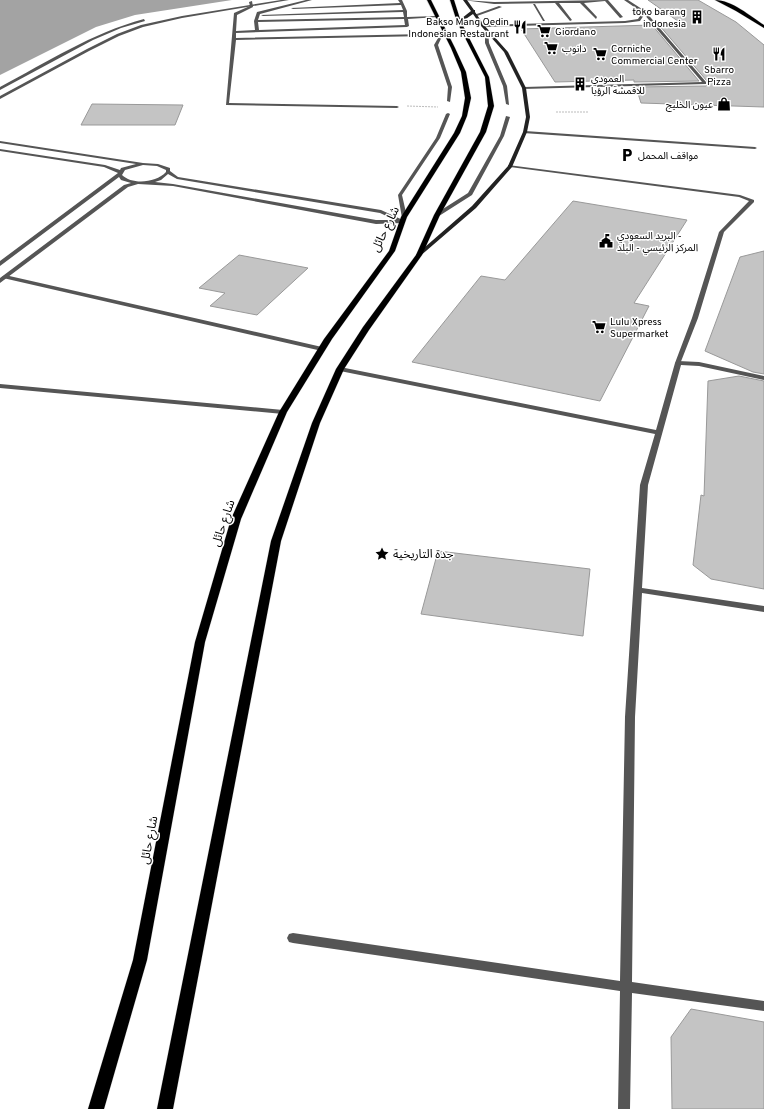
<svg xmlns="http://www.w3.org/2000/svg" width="764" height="1109" font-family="Overpass,'Noto Sans Arabic',sans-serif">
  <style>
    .water { fill: #a3a3a3 }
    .building { fill: #c4c4c4; stroke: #999 }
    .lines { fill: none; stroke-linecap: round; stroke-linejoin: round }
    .primary-casing { stroke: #dbdbdb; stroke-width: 1 }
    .path { stroke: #777; stroke-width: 1; stroke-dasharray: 0.5 1; stroke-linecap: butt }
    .service { fill: #555; fill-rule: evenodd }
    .minor { fill: #555; fill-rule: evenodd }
    .tertiary { fill: #555; fill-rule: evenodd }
    .secondary { fill: #222; fill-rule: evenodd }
    .primary { fill: #000; fill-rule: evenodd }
    .labels { text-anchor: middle; stroke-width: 3; stroke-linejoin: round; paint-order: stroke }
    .far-poi-label { font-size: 10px; fill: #000; stroke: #fff; text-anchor: start }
    .street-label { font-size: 12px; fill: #000; stroke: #fff }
    .poi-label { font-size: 12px; fill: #000; stroke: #fff; text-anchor: start }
  </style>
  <rect width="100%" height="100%" fill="#fff"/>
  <!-- water -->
  <path class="water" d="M0 0H232L135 15 96 27 0 75Z"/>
  <!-- building -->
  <path class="building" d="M648 0H698L736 22 764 45V107L641 103 636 87 706 86 708 84 707 81 659 25 682 24Z
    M652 25 699 81 634 82V80L555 82 521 29Z
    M92 104 183 105 175 125H81Z
    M573 201 687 220 634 303 649 306 600 401 412 362 481 276 505 280Z
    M764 251V374L753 372 705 351 740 257Z
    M239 255 308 268 257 315 210 306 225 293 199 288Z
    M739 376 764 381V589L711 579 693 565 701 495 704 496 708 381Z
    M438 551 590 569 583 636 421 614Z
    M691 1009 764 1022V1109H672L671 1037Z"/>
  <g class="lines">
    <!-- primary casing -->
    <g class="primary-casing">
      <path id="primary" d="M427 0H431L455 48 466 72 471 98 467 116 460 133 407 217 395 251 332 339 287 412 241 519 205 642 147 960 104 1109H88L133 960 195 642 231 519 279 412 324 339 389 251 401 217 454 133 462 116 465 98 461 72 451 48Z
        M450 0H454L461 22 489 77 494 106 486 132 440 215 422 255 369 330 344 369 320 423 281 541 173 1109H157L271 541 312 423 336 369 363 327 416 255 434 215 480 132 488 106 485 77 457 22Z
        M715 0C732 0 750 16 764 25V28L736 11Z"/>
    </g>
    <!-- path -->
    <path class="path" d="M407 106 438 107
      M556 112H588"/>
    <!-- service -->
    <path class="service" d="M306 0H312L260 14 258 20 404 17 403 12 263 16 261 15 403 10 401 5 293 9 291 8 400 3 398 0H402L407 11V17L436 16 438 17 408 19 409 26 407 27 236 33V38L426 34 445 30 438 45 452 87 450 102 447 101 448 87 434 45 441 33 426 36 236 40 229 103 397 106 399 107 397 108 226 105 234 13 250 6 249 2 252 1 253 7 237 15 236 31 255 30 254 21 257 12ZM404 19 405 25 259 30 258 22Z
      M463 0 494 2 608 0 623 17 620 18 605 1 584 3 597 17 596 19 580 3H559L572 20 570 21 555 3 494 4Z
      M533 4H535L545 21H543Z
      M499 6 502 7 477 16 474 15Z
      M643 11 646 12 640 21 625 23 483 27 481 26 483 25 625 21 638 19Z
      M485 29 488 30 489 43 507 86 509 105 506 104 503 86 485 43Z
      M448 113 450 114 440 138 402 195 407 217 402 218 398 195 436 138 446 114Z
      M506 116 510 117 504 136 472 195 439 216H435V214L468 193 500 136Z
      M525 131 755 147 757 148 755 149 523 133V132Z
      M508 165 740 195 754 200V202L724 232 698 318 680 364H676L675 363 692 318 719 232 749 201 739 197 510 167H508Z
      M5 275 322 347 325 349 322 351 3 278 2 277Z"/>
    <!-- minor -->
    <path class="minor" d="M624 0H628L645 11 706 82V84L523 89 524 87 702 82 643 13Z
      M0 141 143 163 158 164 170 168V171L178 177 381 210 405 221 402 223 376 224 173 186 138 184 128 187 0 283V278L124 185 131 183 121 180 119 177 0 266V261L118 173 104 167 0 151V149L105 165 120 170 121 168 136 164 0 143ZM143 165 157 166 166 170V172C156 183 132 185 122 175L125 170ZM168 174 177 179 380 213 395 220H376L173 184 155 182 161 180Z
      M678 361 699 362 764 376V380L699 366 681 365 648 485 642 588 764 606V612L642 593 635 717 632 982 764 1001V1011L632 993 630 1109H618L620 991 293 943 289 942 287 938 289 934 293 933 620 981 625 717 640 485 655 434 340 371 337 369 340 367 656 430 675 363Z
      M0 384 283 410 286 412 283 414 0 388Z"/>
    <!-- tertiary -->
    <path class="tertiary" d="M281 0H289L182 18 143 27 119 36 89 51 0 99V96L87 49 117 34 141 25 182 16Z
      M144 19 145 21 121 28 93 40 0 90V87C47 62 92 33 144 19Z"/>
    <!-- secondary -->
    <path class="secondary" d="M463 0H467L474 10H475V12L484 25 508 52 526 88 530 117 527 132 512 167 476 208 419 257 416 255 417 254 472 206 508 166 523 132 526 117 522 88 504 52 482 27 473 14 460 23 457 22 471 11Z"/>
    <!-- primary -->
    <use href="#primary" class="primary"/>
  </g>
  <!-- icons -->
  <defs>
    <g id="building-bare" transform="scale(1.08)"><path d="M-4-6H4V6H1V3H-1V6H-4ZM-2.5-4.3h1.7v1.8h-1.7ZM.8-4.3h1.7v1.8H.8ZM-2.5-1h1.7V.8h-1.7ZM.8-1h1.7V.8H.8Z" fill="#000" stroke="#fff" stroke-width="2.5" paint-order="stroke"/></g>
    <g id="restaurant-bare" transform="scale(1.08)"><path d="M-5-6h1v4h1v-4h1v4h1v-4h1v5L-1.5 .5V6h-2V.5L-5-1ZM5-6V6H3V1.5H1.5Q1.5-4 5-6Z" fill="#000" stroke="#fff" stroke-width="2.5" paint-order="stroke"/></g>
    <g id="supermarket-bare" transform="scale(1.08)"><path d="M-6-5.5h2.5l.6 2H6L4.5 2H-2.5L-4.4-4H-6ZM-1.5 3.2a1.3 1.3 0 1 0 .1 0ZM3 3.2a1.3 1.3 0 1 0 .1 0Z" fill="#000" stroke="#fff" stroke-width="2.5" paint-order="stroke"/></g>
    <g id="shop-bare" transform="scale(1.08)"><path d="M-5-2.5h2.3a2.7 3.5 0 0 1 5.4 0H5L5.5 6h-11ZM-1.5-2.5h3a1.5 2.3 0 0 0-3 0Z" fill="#000" stroke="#fff" stroke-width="2.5" paint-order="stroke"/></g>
    <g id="parking-bare" transform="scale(1.08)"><path d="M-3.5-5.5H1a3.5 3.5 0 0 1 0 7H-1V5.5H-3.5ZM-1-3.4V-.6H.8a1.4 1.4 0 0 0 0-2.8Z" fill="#000" stroke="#fff" stroke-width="2.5" paint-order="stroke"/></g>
    <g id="civic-bare" transform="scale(1.08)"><path d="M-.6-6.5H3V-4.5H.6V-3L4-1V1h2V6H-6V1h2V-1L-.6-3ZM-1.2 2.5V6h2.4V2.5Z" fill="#000" stroke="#fff" stroke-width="2.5" paint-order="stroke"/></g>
    <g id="sight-bare" transform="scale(1.08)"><path d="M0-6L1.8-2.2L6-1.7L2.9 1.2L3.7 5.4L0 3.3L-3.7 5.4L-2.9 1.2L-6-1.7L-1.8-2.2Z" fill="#000" stroke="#fff" stroke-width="2.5" paint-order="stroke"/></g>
  </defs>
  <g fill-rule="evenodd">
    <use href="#building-bare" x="697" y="17"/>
    <use href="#restaurant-bare" x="520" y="27"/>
    <use href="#supermarket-bare" x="544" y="31"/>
    <use href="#supermarket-bare" x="551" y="48"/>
    <use href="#supermarket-bare" x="600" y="54"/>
    <use href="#restaurant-bare" x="719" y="54"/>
    <use href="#building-bare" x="580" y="84"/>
    <use href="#shop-bare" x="724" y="104"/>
    <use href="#parking-bare" x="627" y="155"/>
    <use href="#civic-bare" x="606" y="241"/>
    <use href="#supermarket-bare" x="599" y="327"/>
    <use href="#sight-bare" x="382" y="554"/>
  </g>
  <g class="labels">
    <!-- far-poi labels -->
    <g class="far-poi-label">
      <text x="686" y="15" text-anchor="end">toko barang<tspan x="686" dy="12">indonesia</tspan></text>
      <text x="509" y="25" text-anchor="end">Bakso Mang Oedin<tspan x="509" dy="12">Indonesian Restaurant</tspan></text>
      <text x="555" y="35">Giordano</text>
      <text x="562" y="52">دانوب</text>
      <text x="611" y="52">Corniche<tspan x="611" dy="12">Commercial Center</tspan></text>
      <text x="719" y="73" text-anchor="middle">Sbarro<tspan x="719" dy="12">Pizza</tspan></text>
      <text x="591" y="82">العمودي<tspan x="591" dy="12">للاقمشة الرؤيا</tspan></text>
      <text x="713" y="108" text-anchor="end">عيون الخليج</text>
      <text x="638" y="159">مواقف المحمل</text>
      <text x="617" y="239">البريد السعودي -<tspan x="617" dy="12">المركز الرئيسي - البلد</tspan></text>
      <text x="610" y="325">Lulu Xpress<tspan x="610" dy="12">Supermarket</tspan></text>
    </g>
    <!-- street labels -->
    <g class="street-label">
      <text transform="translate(385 229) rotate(-64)" y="4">شارع حائل</text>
      <text transform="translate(223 523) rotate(-71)" y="4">شارع حائل</text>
      <text transform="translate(149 840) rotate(-79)" y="4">شارع حائل</text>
    </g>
    <!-- poi labels -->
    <g class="poi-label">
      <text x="393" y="558">جدة التاريخية</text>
    </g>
  </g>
</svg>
